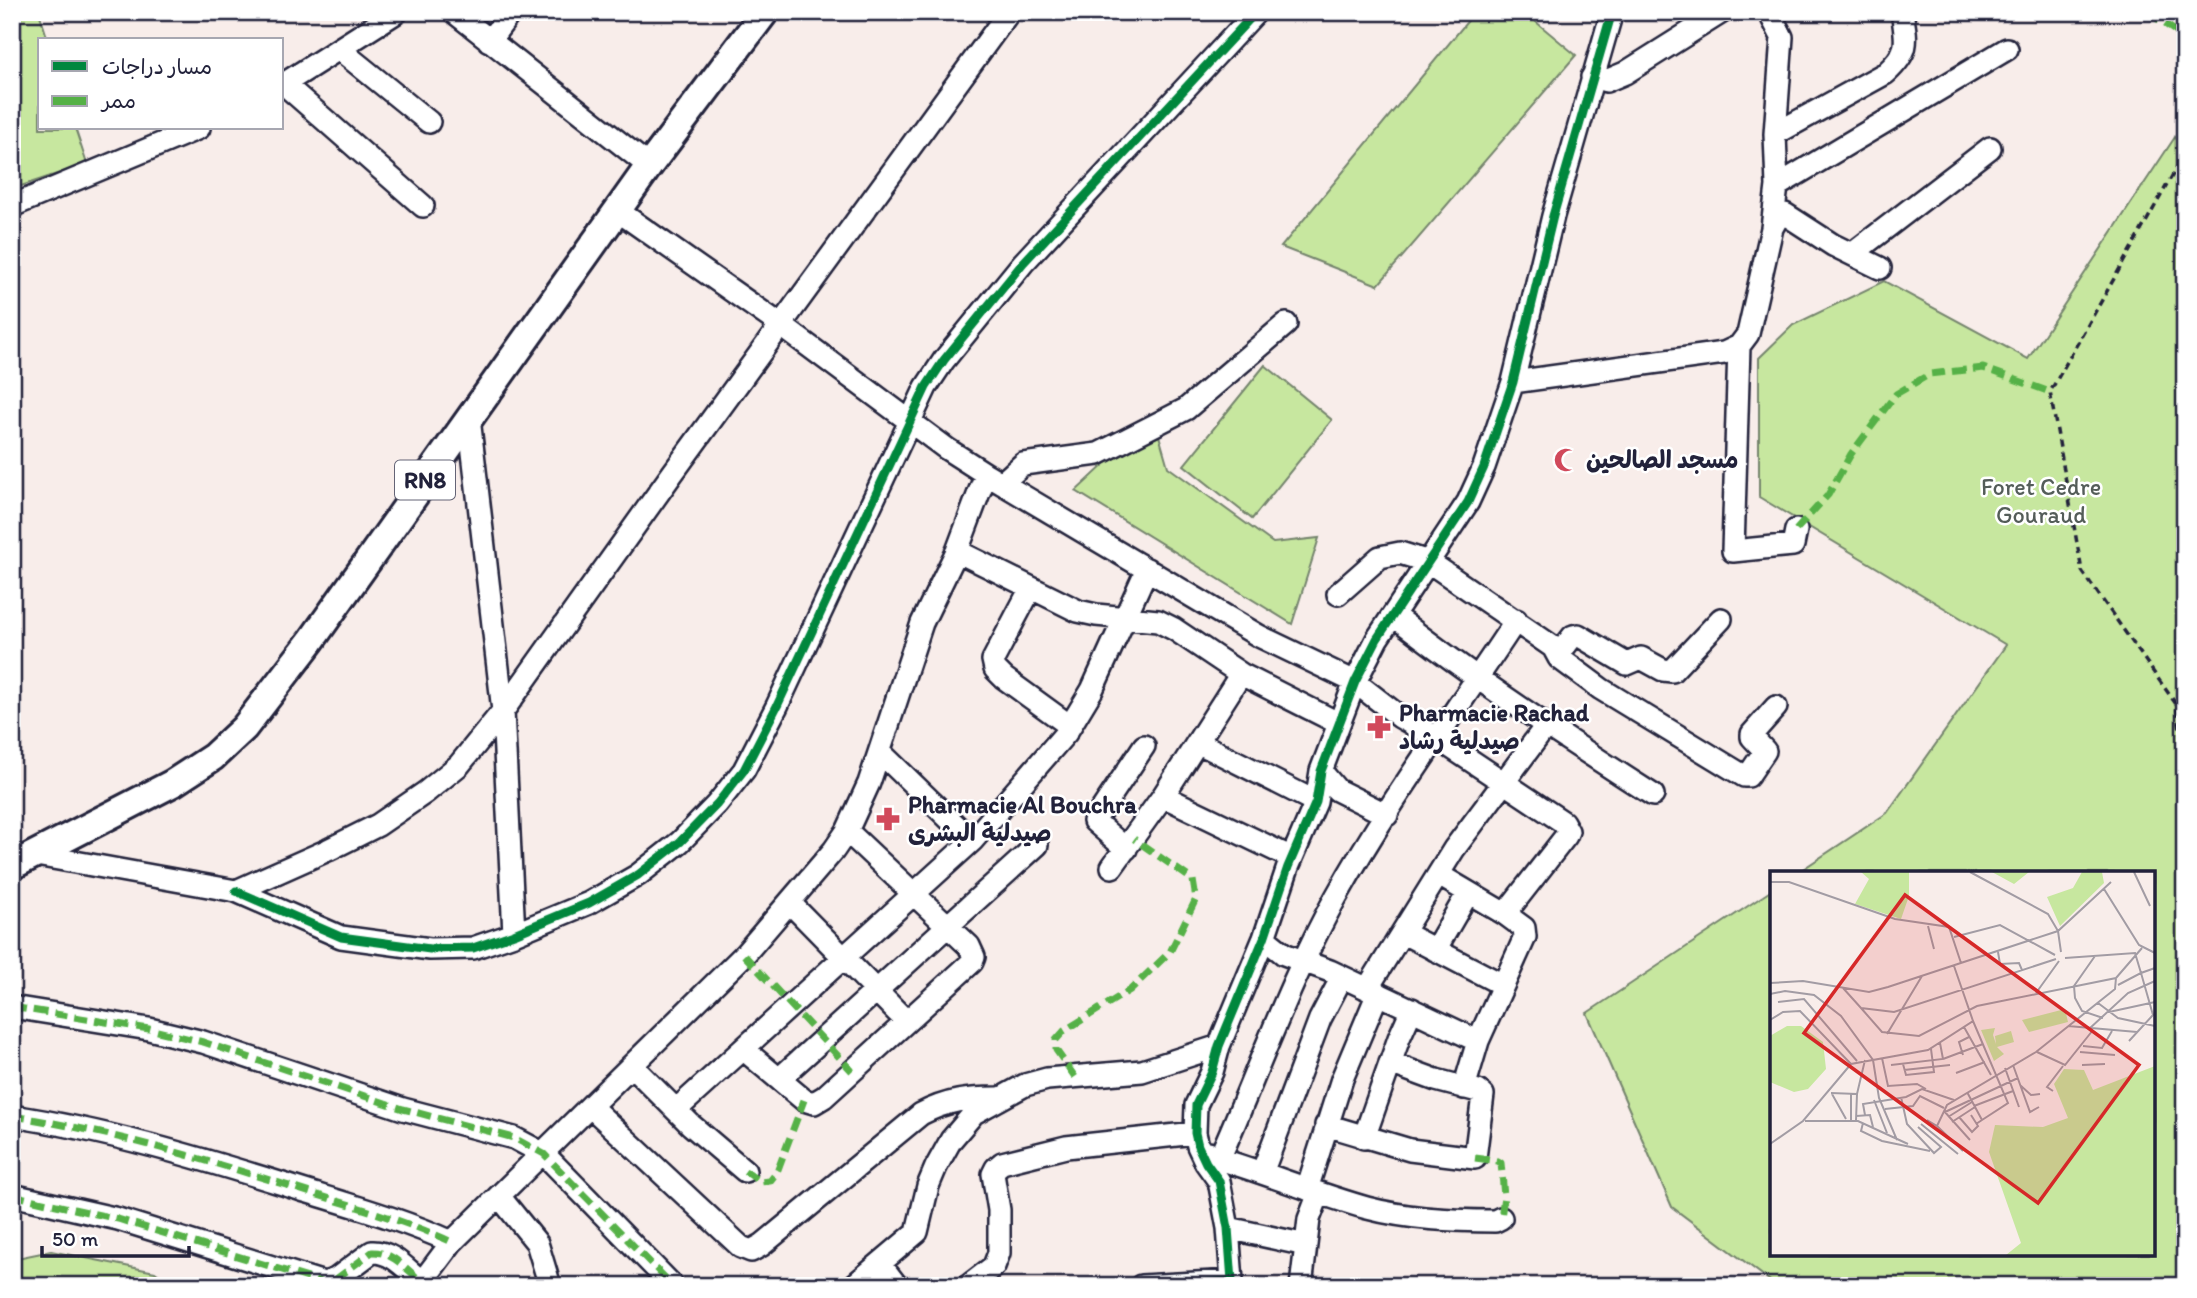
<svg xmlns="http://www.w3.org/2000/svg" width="2197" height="1298" font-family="Itim,'Playpen Sans Arabic',sans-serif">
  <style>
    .green { fill: #c7e79f; stroke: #74846d; stroke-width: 2 }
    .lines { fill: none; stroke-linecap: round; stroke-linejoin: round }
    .minor-casing { stroke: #22223b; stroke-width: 26 }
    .major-casing { stroke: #22223b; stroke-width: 32 }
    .path { stroke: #22223b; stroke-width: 3.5; stroke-dasharray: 7 5; stroke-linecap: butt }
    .minor { stroke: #fff; stroke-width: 21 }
    .major { stroke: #fff; stroke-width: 26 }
    .quiet { stroke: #55b146; stroke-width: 7; stroke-dasharray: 14 7; stroke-linecap: butt }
    .cycleway-casing { stroke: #fff; stroke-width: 13 }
    .cycleway { stroke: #00873e; stroke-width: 9 }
    .labels { text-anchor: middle; stroke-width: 5; stroke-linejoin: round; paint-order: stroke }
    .shield { fill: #fff; stroke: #646476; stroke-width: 2 }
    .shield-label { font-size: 23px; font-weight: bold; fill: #22223b }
    .poi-label { font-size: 24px; font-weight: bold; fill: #22223b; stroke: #fff; text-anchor: start }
    .park-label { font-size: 24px; fill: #545d59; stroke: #fff }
    .inset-road { fill: none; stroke: #a29ca4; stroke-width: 2 }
    .view { fill: #d62828; fill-opacity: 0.15; stroke: #d62828; stroke-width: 3.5 }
    .inset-edge { fill: none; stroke: #22223b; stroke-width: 3.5 }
  </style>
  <rect width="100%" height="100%" fill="#f8edea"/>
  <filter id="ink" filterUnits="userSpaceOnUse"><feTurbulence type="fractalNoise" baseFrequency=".0143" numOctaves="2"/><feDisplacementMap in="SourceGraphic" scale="14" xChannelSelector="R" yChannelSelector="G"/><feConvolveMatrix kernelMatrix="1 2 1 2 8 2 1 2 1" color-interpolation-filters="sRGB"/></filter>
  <g filter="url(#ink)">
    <!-- green -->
    <path class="green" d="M12 12H39L48 40H40V128H75L87 164 12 189Z
      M1475 12H1524L1576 55 1378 285 1281 247Z
      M2185 122V1286H1777L1672 1207 1587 1013 1772 890V1254H2153V873H1797L1887 813 2006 645 1759 497V358L1793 325 1884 281 2028 359Z
      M1265 365 1332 420 1252 519 1184 465Z
      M1154 418 1168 467 1273 543 1319 538 1292 624 1076 491Z
      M51 1251 155 1272 173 1286H12V1259Z"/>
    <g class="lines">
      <!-- minor casing -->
      <g class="minor-casing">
        <path id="minor" d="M454 12 649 166
          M489 41 511 12
          M339 49 429 122
          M1592 77 1606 81 1625 73 1722 12
          M284 84 423 206
          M282 85 397 12
          M1775 134 1886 73C1910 51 1907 42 1902 12
          M1777 186 2007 49
          M12 206 199 128
          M1772 228 1778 217 1785 214 1833 245 1880 268
          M1852 254 1990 148
          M1739 346 1733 551 1793 545 1796 530
          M1513 382 1724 353 1739 346 1748 334 1772 228 1777 186 1775 134 1782 37 1769 12
          M469 418 503 711 514 934
          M986 474 1259 636 1355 682 1400 717 1437 738 1563 822 1568 831 1566 836 1505 914 1524 928 1525 937 1478 1041
          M1002 483 1023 464 1098 454 1186 409 1286 324
          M957 551 1078 611 1096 615 1158 621 1174 629 1241 674 1338 723
          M1031 588 993 660 995 669 1004 678 1070 726
          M1338 594 1380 557 1400 553 1429 562 1553 647 1559 658 1601 689 1744 776H1748L1765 751 1752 737V734L1776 707
          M1393 615C1476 680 1564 738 1653 795
          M1558 655 1573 636 1578 635 1627 664 1641 658 1663 670 1672 671 1721 619
          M1199 743 1316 802
          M1321 771 1337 790 1387 815
          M1163 796 1292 858
          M972 841 1066 733 1092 690 1147 569
          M1126 849 1094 821 1144 746
          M36 855 236 891 328 850 378 825 426 792 459 765 503 711 672 474 1009 12
          M1112 867 1163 796 1241 674
          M1439 875 1505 914
          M236 891 341 937 430 949 473 948 514 934 589 903 638 875 680 842 717 804 744 770 777 706 926 387 944 360 1023 263 1256 12
          M790 903 906 1021
          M1403 933 1503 985
          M1264 938 1284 954 1330 971 1478 1041 1464 1088
          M1435 950 1468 893
          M1367 989 1454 849 1546 726
          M12 1007 149 1029 203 1042 403 1109 514 1138 544 1154 673 1286
          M743 1049 804 1100 814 1103 824 1097 972 962 974 957 969 946 847 831
          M632 1066 691 1125 745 1171
          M779 1079 1037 845
          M591 1107 741 1247 751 1251 762 1245 921 1114C948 1100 968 1098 998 1098
          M677 1109 972 841 880 752
          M12 1116C106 1130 196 1157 286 1185 342 1203 399 1218 452 1242
          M1326 1125 1410 1150 1475 1158 1483 1095 1478 1091 1436 1080 1390 1063
          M1364 1138 1399 1038 1412 1009
          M1209 1153 1219 1159C1269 1174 1317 1194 1367 1208 1409 1219 1452 1221 1495 1221L1501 1218
          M1219 1159C1258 1072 1289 981 1336 897 1389 801 1456 712 1516 620
          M1262 1173 1320 1019 1342 977
          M1307 1189 1342 1079 1378 993
          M12 1195 118 1219 324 1283 336 1279 372 1252C392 1251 406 1269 421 1281
          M499 1196 537 1243 550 1286
          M1228 1228 1306 1245 1301 1286
          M1306 1245 1309 1219 1319 1193
          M880 1264 897 1286
          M419 1286 452 1242 744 955 834 850 847 831 869 783 922 623 957 551 986 474 947 449 782 326 618 211
          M853 1286 917 1232 928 1186 936 1167 951 1140 974 1113 1025 1085 1047 1079 1142 1071 1219 1046
          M968 1286 994 1266 999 1253V1210L993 1174 996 1168 1002 1163 1066 1147 1195 1133
          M1141 1286 1232 1281 1228 1228 1219 1181 1206 1163 1198 1146 1195 1133 1196 1105 1212 1072 1219 1046 1264 938 1288 867 1316 802 1321 771 1355 682 1377 639 1468 502 1484 467 1513 382 1553 216 1612 12"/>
      </g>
      <!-- major casing -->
      <g class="major-casing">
        <path id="major" d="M12 866 173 783 213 757 244 728 311 641 649 166 765 12"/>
      </g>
      <!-- path -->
      <path class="path" d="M2185 153 2050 392 2082 571 2176 704 2185 763"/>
      <!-- minor -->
      <use href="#minor" class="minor"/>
      <!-- major -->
      <use href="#major" class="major"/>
      <!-- quiet -->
      <path class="quiet" d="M2148 12 2185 38
        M1796 530 1828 495 1851 454 1896 394 1930 374 1983 368 2050 392
        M744 955 852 1071
        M12 1007 149 1029 203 1042 403 1109 514 1138 544 1154 673 1286
        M1075 1077 1056 1050V1040L1064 1031 1130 990 1170 952 1196 899 1193 880 1134 839
        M12 1116C106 1130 196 1157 286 1185 342 1203 399 1218 452 1242
        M1475 1158 1498 1161 1501 1163 1504 1196 1501 1218
        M745 1171 760 1182 770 1181 777 1172 804 1100
        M12 1195 118 1219 324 1283 336 1279 372 1252C392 1251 406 1269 421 1281"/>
      <!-- cycleway casing -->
      <g class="cycleway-casing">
        <path id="cycleway" d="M236 891 341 937 430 949 473 948 514 934 589 903 638 875 680 842 717 804 744 770 777 706 926 387 944 360 1023 263 1256 12
          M1141 1286 1232 1281 1228 1228 1219 1181 1206 1163 1198 1146 1195 1133 1196 1105 1212 1072 1219 1046 1264 938 1288 867 1316 802 1321 771 1355 682 1377 639 1468 502 1484 467 1513 382 1553 216 1612 12"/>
      </g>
      <!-- cycleway -->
      <use href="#cycleway" class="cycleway"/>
    </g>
  </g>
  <!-- icons -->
  <defs>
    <g id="mosque-bare" transform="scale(1.89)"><path d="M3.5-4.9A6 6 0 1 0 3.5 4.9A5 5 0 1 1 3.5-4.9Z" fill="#d1495b" stroke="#fff" stroke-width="2.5" paint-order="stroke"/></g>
    <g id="pharmacy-bare" transform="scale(1.89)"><path d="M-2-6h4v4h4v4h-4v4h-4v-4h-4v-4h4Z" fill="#d1495b" stroke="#fff" stroke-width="2.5" paint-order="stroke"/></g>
  </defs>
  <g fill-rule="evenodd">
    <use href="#mosque-bare" x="1566" y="460"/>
    <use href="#pharmacy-bare" x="1379" y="727"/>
    <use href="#pharmacy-bare" x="888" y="819"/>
  </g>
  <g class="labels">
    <!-- shield labels -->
    <rect class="shield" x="395" y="460.5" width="60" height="39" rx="5"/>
    <g class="shield-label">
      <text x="425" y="488">RN8</text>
    </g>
    <!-- poi labels -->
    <g class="poi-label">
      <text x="1586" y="468">مسجد الصالحين</text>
      <text x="1399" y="721">Pharmacie Rachad<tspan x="1399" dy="28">صيدلية رشاد</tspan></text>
      <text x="908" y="813">Pharmacie Al Bouchra<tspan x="908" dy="28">صيدلية البشرى</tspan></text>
    </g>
    <!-- park labels -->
    <g class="park-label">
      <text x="2041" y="495">Foret Cedre<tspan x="2041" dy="28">Gouraud</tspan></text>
    </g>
  </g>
  <!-- overview -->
  <g transform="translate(1770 871)">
    <rect width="385" height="385" fill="#f8edea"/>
    <path d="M91 1H139V25L131 48 85 33 99 8ZM222 1H259L244 13ZM312 1H332L334 12 290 55 277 26 303 17ZM295 138 298 151 259 161 252 149ZM17 155H31L53 171 56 198 38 218 24 221 0 211V165ZM225 157 223 164 226 173 225 165 241 160 244 171 227 176 234 183 224 190 211 159ZM385 195V384H236L251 372 219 281 225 254 273 256 298 247 284 213 294 198 314 199 323 219Z" fill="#c7e79f"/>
    <path class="inset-road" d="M200 1 278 43 288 60 291 81M364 1 380 35M0 11H19L125 48 179 56 191 92M334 18 369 74 385 82M158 55 164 78M184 66 230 54 285 84M228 81 230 93 249 92 252 99M325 85 304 115 305 127 312 140 333 147M295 87 365 82 371 102 348 114M0 112 33 110 99 121 118 116 288 60 341 11M73 117 91 137 124 141 286 88M266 122 289 90M0 123 15 120 44 124 71 145 103 189 109 227 127 269M8 131 34 128 87 190M328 132 348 147 385 155M91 137 112 161 149 165 207 135 346 107 372 77M339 141 385 131M0 149 13 141 30 140 81 193M203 150 238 232 212 249M298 155 367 161M194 156 221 204M319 158 358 122 385 110M117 163 152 105M359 170 383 144 371 102 385 97M313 175 332 177 342 160M267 181 295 194 323 159M310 181 345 184M193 184 189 171 199 166M112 187 118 215 147 213 156 218M173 188 213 173M133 193 136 204 164 201 161 178M121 194 173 188 170 172M243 194 260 241 269 236M312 194 335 193M235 197 249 236M134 199 180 194M186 202 215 191M250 214 261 224 270 223M283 220 277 216 293 195M197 221 212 249 206 253M61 222 87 223 95 189M62 223 76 248M81 223V249M131 226 137 253 164 282 171 276 148 256M104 229 117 262M204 235 243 220M115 238 143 235 150 225 174 237M174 240 200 269M175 241 248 207M95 244 93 233 136 226 152 218 184 229M86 245 100 244 103 256M178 246 202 231M189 246 202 261 208 255 201 244M86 249 87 223M157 249 167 255 177 234 266 181 345 118 346 107M35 250H88L138 273M182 251 205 236M93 252 91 260 112 270 160 280M151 253 188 283M167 255 193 280M0 273 33 250 81 193 158 179 203 150 184 95"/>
    <path class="view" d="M135 24 369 194 268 332 34 162Z"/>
    <rect width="385" height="385" class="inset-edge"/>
  </g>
  <!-- margin -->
  <rect width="2197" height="1298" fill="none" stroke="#fff" stroke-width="42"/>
  <rect x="21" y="21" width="2155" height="1256" fill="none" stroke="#22223b" stroke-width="2.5" filter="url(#ink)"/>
  <!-- legend -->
  <rect x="38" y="38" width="245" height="91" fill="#ffffff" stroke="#a7a7b1" stroke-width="2"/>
  <rect x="52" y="61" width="35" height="10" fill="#00873e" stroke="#a7a7b1" stroke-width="2"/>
  <text x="102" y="74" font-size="21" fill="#22223b">مسار دراجات</text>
  <rect x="52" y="96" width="35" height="10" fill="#55b146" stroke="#a7a7b1" stroke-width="2"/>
  <text x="102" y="108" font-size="21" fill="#22223b">ممر</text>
  <!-- scale -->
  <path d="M42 1246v10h147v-10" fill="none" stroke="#22223b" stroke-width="3.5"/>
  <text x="52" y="1246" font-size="21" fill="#22223b" stroke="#ffffff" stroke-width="5" paint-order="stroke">50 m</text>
</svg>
